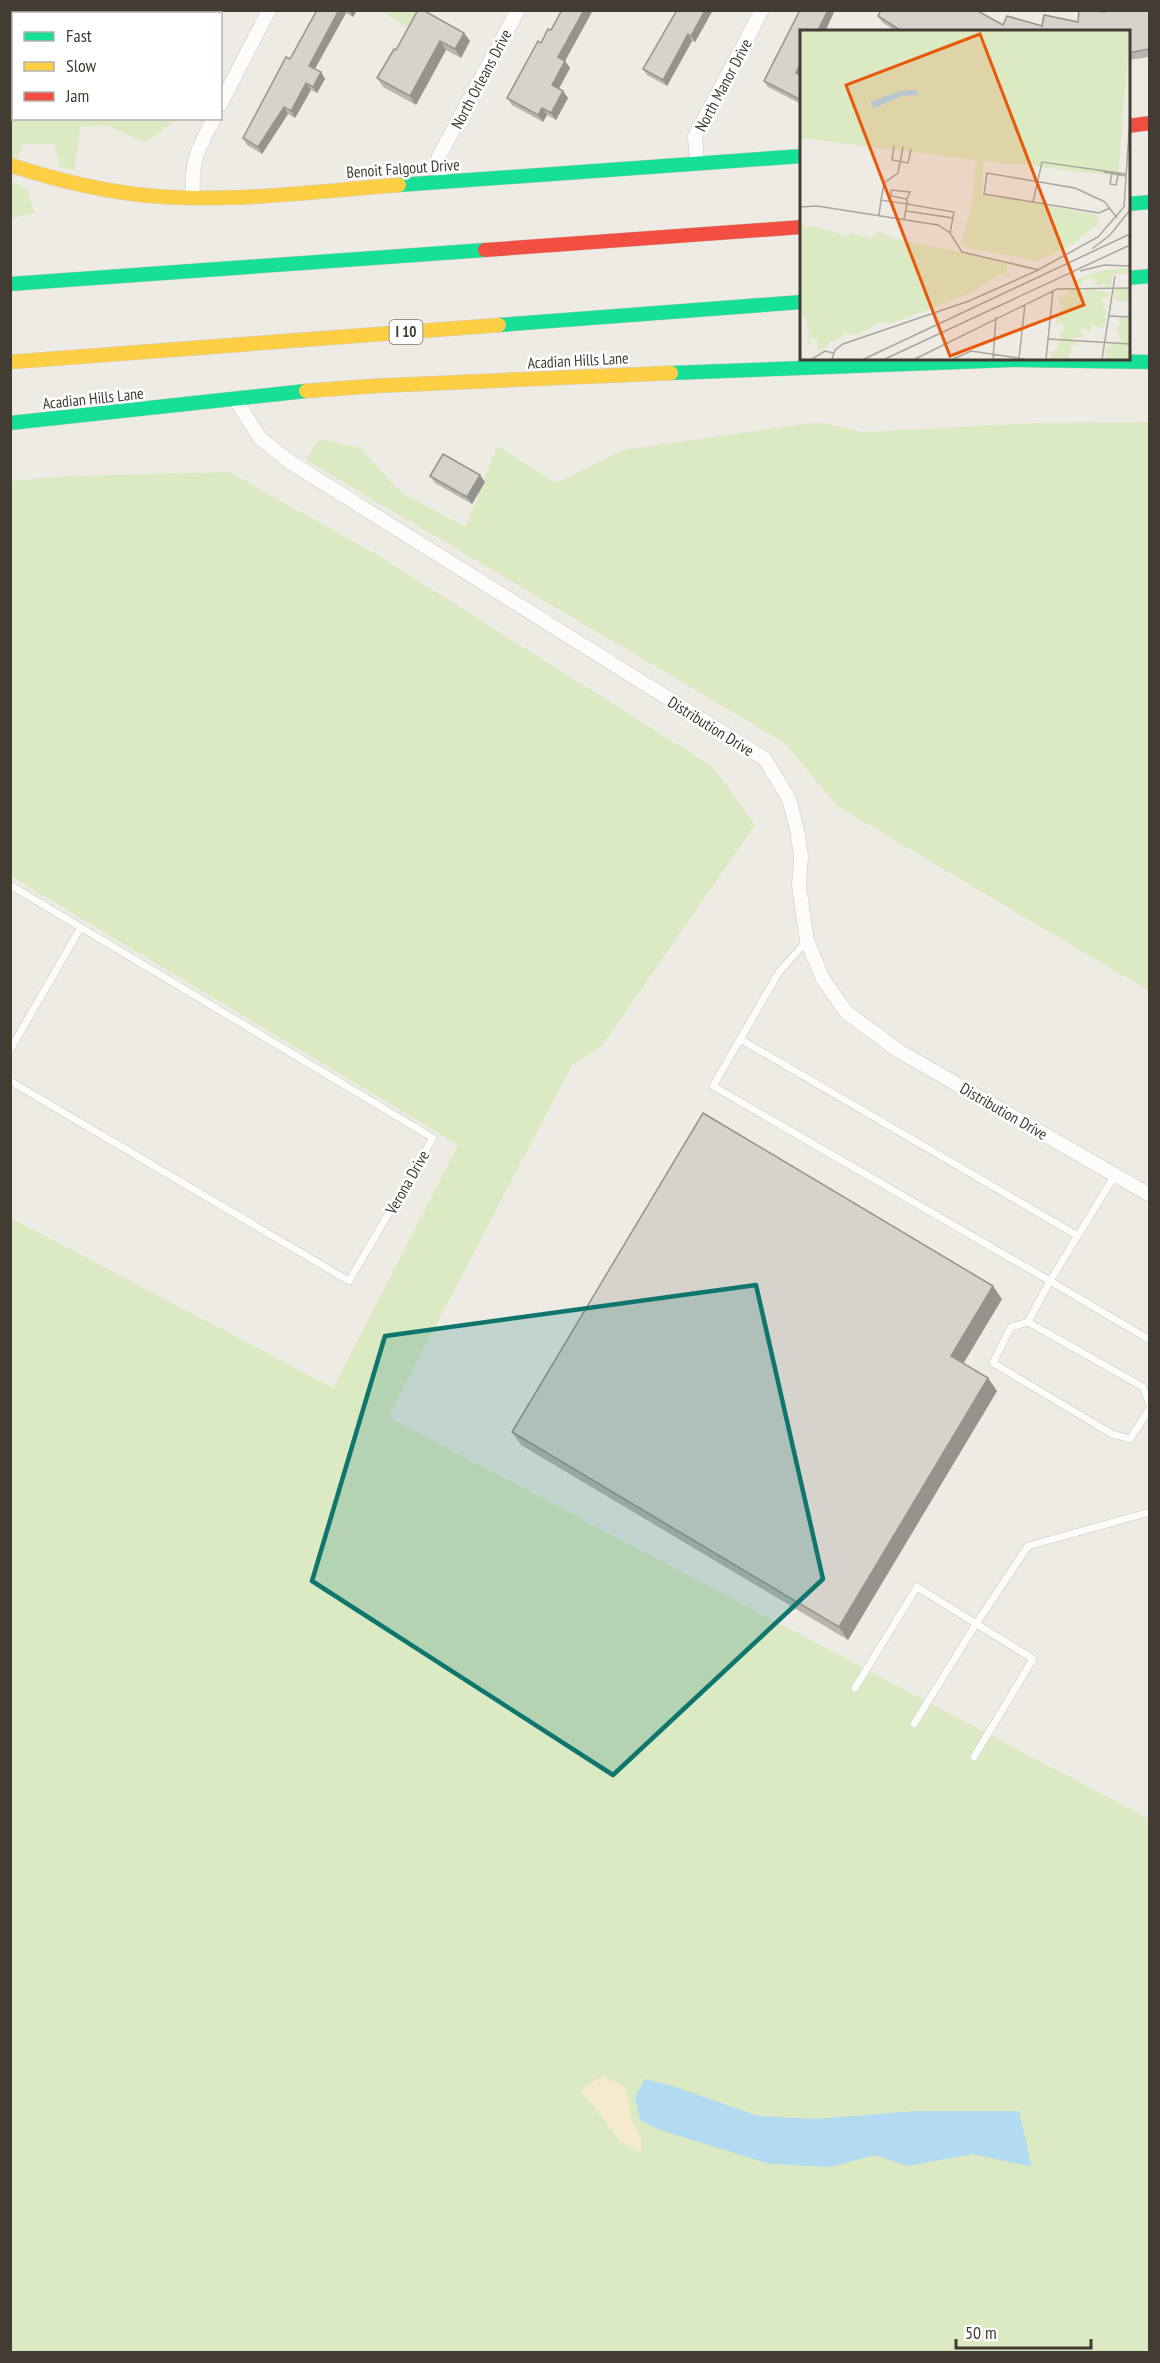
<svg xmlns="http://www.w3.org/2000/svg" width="1160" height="2363" font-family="'PT Sans Narrow',sans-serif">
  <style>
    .green { fill: #dceac3 }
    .sand { fill: #f5eacd }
    .water { fill: #b2daf0 }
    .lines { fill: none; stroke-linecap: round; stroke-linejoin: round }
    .lane-casing { stroke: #cac7c1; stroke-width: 8 }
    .street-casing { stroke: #cac7c1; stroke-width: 15 }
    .fast-casing { stroke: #cfcabd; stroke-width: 15 }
    .slow-casing { stroke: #cfcabd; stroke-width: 15 }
    .jam-casing { stroke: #cfcabd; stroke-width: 15 }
    .lane { stroke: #fcfcfb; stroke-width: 7 }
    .street { stroke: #fcfcfb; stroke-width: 14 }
    .fast { stroke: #16e098; stroke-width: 14 }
    .slow { stroke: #ffcf43; stroke-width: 14 }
    .jam { stroke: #f24e42; stroke-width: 14 }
    .wall { fill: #b8b5af }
    .shaded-wall { fill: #96938f }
    .building { fill: #d6d2cc; stroke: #96938f; stroke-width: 1.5 }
    .marked { fill: #0f766e; fill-opacity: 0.2; stroke: #0f766e; stroke-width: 4.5; stroke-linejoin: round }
    .labels { text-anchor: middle; stroke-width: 5; stroke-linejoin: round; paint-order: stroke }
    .shield { fill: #fff; stroke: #7b7670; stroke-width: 1.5 }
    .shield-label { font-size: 15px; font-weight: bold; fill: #433c32 }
    .street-label { font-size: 16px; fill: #433c32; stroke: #fff }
    .inset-road { fill: none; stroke: #aaa59d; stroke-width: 1.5 }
    .view { fill: #e8590c; fill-opacity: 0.15; stroke: #e8590c; stroke-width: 3 }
    .inset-edge { fill: none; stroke: #433c32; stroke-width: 3 }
  </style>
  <rect width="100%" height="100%" fill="#eeebe5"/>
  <!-- green -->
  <path class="green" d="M11 11H206L202 14H14V118L175 119 174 121 145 143 106 125 80 127 75 170 60 167 54 144H23L17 159 11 157Z
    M381 11H441L430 12 407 27Z
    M11 181 26 188 35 212 11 219Z
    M817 422 863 432 1033 423 1149 422V991L837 806 785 743 306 460 319 439 360 448 402 493 466 527 497 446 556 483 622 450Z
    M229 472 369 550 713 767 755 825 602 1046 572 1065 388 1417 1149 1819V2352H11V1218L333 1388 458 1145 11 876V481L64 476Z"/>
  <!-- sand -->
  <path class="sand" d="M603 2076 626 2088 632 2121 641 2138V2152L620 2142 603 2118 580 2090Z"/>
  <!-- water -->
  <path class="water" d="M645 2079 673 2086 758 2116 816 2119 915 2111H1019L1032 2167 972 2154 908 2166 874 2155 831 2167 770 2164 660 2130 640 2120 635 2097Z"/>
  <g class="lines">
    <!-- lane casing -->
    <g class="lane-casing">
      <path id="lane" d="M10 885 433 1138 349 1281 10 1081
        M807 941 779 972 713 1086 1050 1281 1115 1175
        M740 1039 1078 1236
        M10 1050 81 927
        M1028 1322 1143 1387 1150 1405
        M1150 1340 1050 1281 1028 1322 1011 1327 993 1363 1112 1434 1130 1439 1150 1408
        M855 1688 917 1587 1033 1659 974 1757
        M914 1724 976 1624 1028 1546 1150 1512"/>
    </g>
    <!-- street casing -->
    <g class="street-casing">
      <path id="street" d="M220 105 269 10
        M697 163 695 136 762 10
        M441 181 439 156 518 10
        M193 197C191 159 197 152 214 118
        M235 399 260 438 290 462 765 759 789 799 797 829 801 856 799 886 807 941 823 979 846 1012 899 1051 1150 1195"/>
    </g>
    <!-- fast casing -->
    <g class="fast-casing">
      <path id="fast" d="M399 185 802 156
        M1128 204 1150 202
        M1128 278 1150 276
        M10 284 485 250
        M499 325 802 302
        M671 373 1012 360 1150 362
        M10 423 306 391"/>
    </g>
    <!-- slow casing -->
    <g class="slow-casing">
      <path id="slow" d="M10 165C56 180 104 192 153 196 234 203 318 191 399 185
        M10 362 499 325
        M306 391 373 386 671 373"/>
    </g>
    <!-- jam casing -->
    <g class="jam-casing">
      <path id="jam" d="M1128 126 1150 123
        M485 250 802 227"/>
    </g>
    <!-- lane -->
    <use href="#lane" class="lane"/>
    <!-- street -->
    <use href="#street" class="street"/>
    <!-- fast -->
    <use href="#fast" class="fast"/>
    <!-- slow -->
    <use href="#slow" class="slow"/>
    <!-- jam -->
    <use href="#jam" class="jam"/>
  </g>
  <!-- wall -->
  <path class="wall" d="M317 10H357L353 17 346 13 315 69 321 72 325 79 317 93 311 90 295 118 288 114 262 154 247 145 243 138 290 59Z
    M418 10 470 41 461 58 446 50 416 105 383 87 377 78 396 50Z
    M562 10H593L565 61 570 68 559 88 568 98 556 120 547 115 543 122 512 105 507 98 541 43 551 30Z
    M677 10H713L695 42 692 41 667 86 647 75 643 69Z
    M1149 10V57L1128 60V32H897L882 22 878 16 1003 25 1042 26 1078 22 1105 12Z
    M801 32V104L768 87 764 81Z
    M430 476 485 482 472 504 435 483Z
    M1002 1299 963 1364 988 1378 997 1391 848 1640 521 1445 512 1432Z"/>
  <!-- shaded-wall -->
  <path class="shaded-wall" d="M339 10H344L346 13 313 72 309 66Z
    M349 10H357L353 17Z
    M584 10H593L565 61 570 68 557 92 552 85 558 57Z
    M705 10H713L695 42 691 36Z
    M828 10H835L825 32H817Z
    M464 33 470 41 461 58 455 49Z
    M688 34 692 41 667 86 663 80Z
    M440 41 446 50 416 105 410 96Z
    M801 62V78L796 73Z
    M321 72 325 79 317 93 313 87Z
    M306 83 311 90 295 118 291 111Z
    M563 91 568 98 556 120 551 113Z
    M284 107 288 114 262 154 258 147Z
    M542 108 547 115 543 122 538 115Z
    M480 475 485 482 472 504 467 497Z
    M993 1286 1002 1299 960 1369 951 1356Z
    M988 1378 997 1391 848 1640 839 1627Z"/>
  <!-- building -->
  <path class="building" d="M317 10H339L309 66 321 72 313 87 306 83 291 111 284 107 258 147 243 138 286 57 290 59Z
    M418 10H423L464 33 455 49 440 41 410 96 377 78 394 49 396 50Z
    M562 10H584L558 57 565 61 552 85 563 91 551 113 542 108 538 115 507 98 538 41 541 43 548 29 551 30Z
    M677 10H705L691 36 688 34 663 80 643 69Z
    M800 10H828L817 32H801V62L796 73 801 75V94L799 99 764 81Z
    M881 10H976L1003 25 1007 16 1042 26 1044 15 1078 22 1079 10 1105 12 1104 10H1149V49L1128 53V32H903L878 16Z
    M443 454 480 475 467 497 430 476Z
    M703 1113 993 1286 951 1356 988 1378 839 1627 512 1432Z"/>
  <!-- marked area -->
  <path class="marked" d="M756 1285 823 1579 613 1775 312 1581 385 1336Z"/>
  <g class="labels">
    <!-- shield labels -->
    <rect class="shield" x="389.5" y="320" width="33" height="24" rx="4.5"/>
    <g class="shield-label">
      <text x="406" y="337">I 10</text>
    </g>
    <!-- street labels -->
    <g class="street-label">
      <text transform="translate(481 79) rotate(-62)" y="6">North Orleans Drive</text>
      <text transform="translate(723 85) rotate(-62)" y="6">North Manor Drive</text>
      <text transform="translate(403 168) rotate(-4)" y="6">Benoit Falgout Drive</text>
      <text transform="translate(578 360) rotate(-3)" y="6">Acadian Hills Lane</text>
      <text transform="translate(93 398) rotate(-6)" y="6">Acadian Hills Lane</text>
      <text transform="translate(711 726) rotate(32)" y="6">Distribution Drive</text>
      <text transform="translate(1004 1111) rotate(30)" y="6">Distribution Drive</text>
      <text transform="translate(407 1182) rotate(-60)" y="6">Verona Drive</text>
    </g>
  </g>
  <!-- overview -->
  <g transform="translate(800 30)">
    <rect width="330" height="330" fill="#eeebe5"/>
    <path d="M0 1H330L318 146 184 131 181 164 288 183 296 185 299 193 273 214 237 231 168 218 161 214 171 178 176 130 0 108ZM0 187V194L6 197 16 196 47 207 51 203 72 208 78 201 96 209 228 236V239L207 235V246L199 244 171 263 90 294 80 292 58 305 43 303 42 307 29 312 27 318 18 320 17 308 11 310 10 317 7 313 9 301 5 287 0 286ZM330 238V243L313 244 311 257H306L303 251 302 256 295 254 294 248 283 250 281 255 270 252 303 240ZM279 257 283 262 286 258 308 262 310 266 301 270 306 282 304 299 292 294 290 301 279 298 284 307 270 308 280 315H272L269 329H252L251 323 257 319 261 307 258 304 264 300 262 292 256 294 255 287 264 275H260L258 269 269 264 268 259ZM314 259H330V272L315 270ZM319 288H330V312L326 315H330V329H306V318L321 310 315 297H320Z" fill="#dceac3"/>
    <path d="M117 60 118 65 103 66 74 78 70 72 100 61Z" fill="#b2daf0"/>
    <path class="inset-road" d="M94 116 92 130 108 133 111 119M304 142 326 146M312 143 310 154 316 155 318 145M81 170 84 153 98 143 103 117M233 172 242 132 326 144M0 177 17 176 138 195 150 203 162 222 239 240M310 178 299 183 184 164 187 143 275 158 303 171 305 172 317 188M106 181 153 188M79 185 81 170 107 174V169L91 166V160L110 162 107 169M104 189 107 174 154 182 150 203M292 219 310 205 330 180M280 241 304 235 330 236M309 286 330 287M249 309 330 314M12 329 25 321 33 323M32 329 35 320 43 314 169 271 236 241 298 207 324 177 330 87M64 329 330 204M85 329 330 215M115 329 257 259 330 258M153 329 171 321 225 329M193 329 196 287M219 329 225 274M246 329 253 261M302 329 315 246"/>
    <path class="view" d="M180 4 284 275 150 326 46 55Z"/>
    <rect width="330" height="330" class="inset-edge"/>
  </g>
  <!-- border -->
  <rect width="1160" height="2363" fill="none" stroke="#433c32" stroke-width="24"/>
  <!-- legend -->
  <rect x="12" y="12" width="210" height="108" fill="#ffffff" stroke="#b4b1ad" stroke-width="1.5"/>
  <rect x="24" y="32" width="30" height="9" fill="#16e098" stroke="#b4b1ad" stroke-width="1.5"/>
  <text x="66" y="42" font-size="18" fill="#433c32">Fast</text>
  <rect x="24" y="62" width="30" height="9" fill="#ffcf43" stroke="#b4b1ad" stroke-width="1.5"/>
  <text x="66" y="72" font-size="18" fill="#433c32">Slow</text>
  <rect x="24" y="92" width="30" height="9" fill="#f24e42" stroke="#b4b1ad" stroke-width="1.5"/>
  <text x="66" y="102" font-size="18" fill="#433c32">Jam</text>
  <!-- scale -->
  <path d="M956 2339v9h135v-9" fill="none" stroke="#433c32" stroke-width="3"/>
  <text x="965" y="2339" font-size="18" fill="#433c32" stroke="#ffffff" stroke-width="4.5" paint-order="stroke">50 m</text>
</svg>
